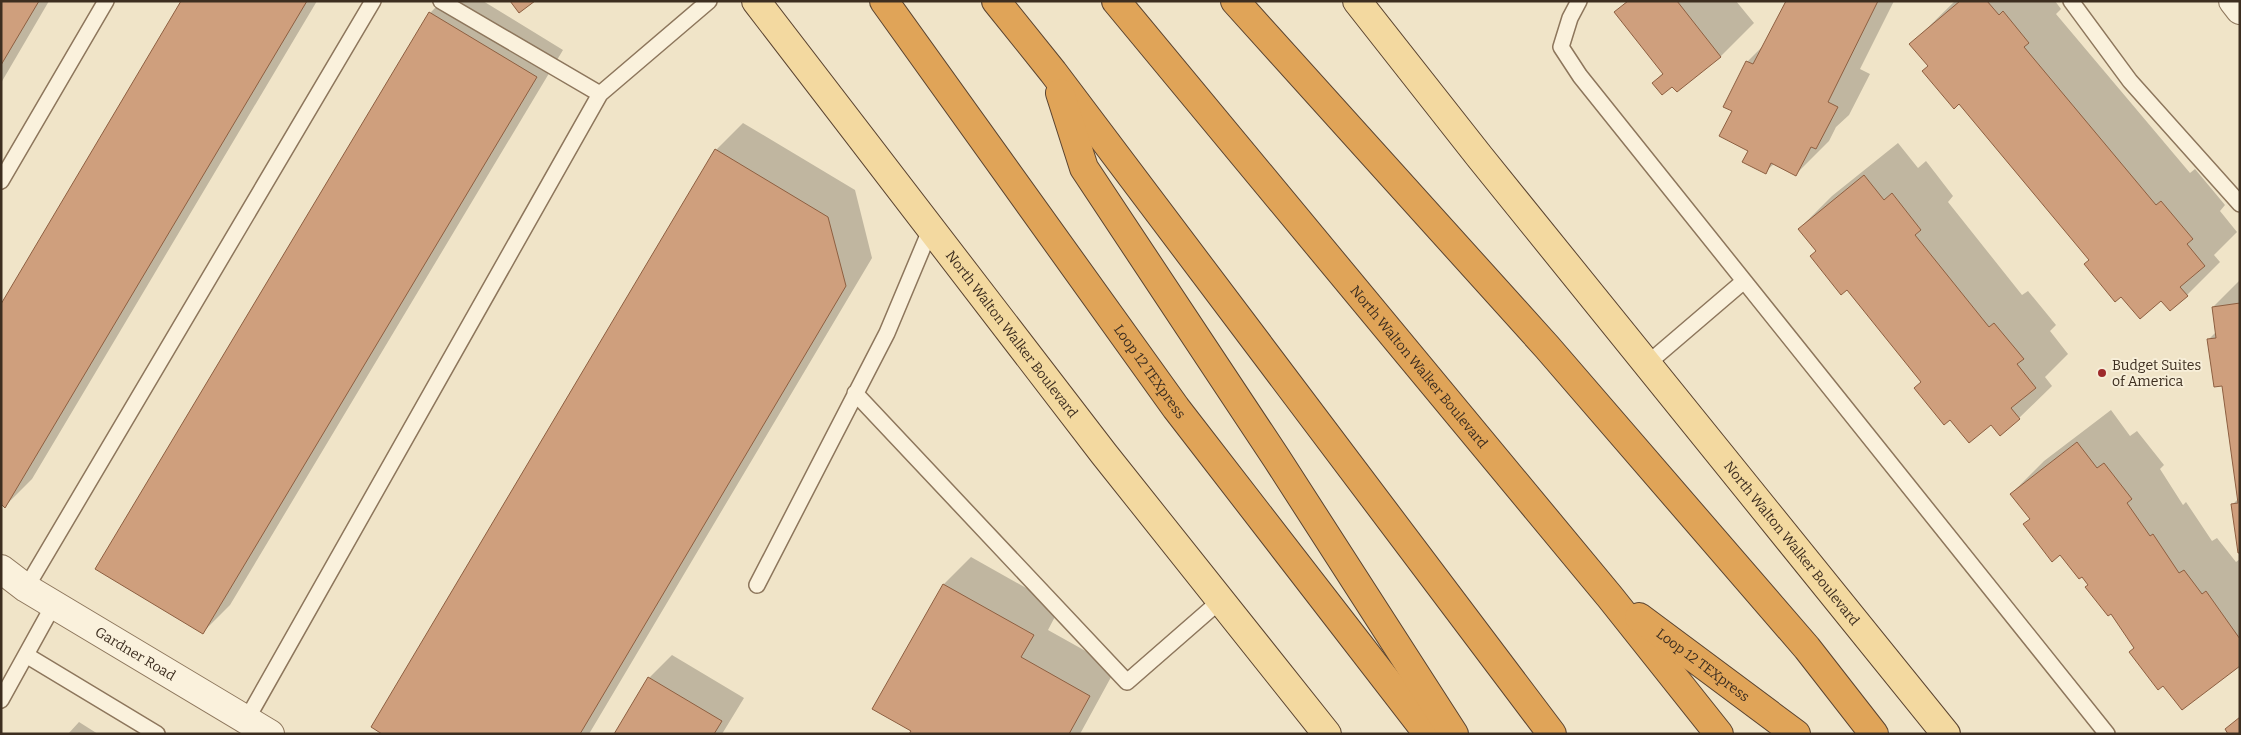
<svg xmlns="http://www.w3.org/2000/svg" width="2241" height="735" font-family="Bitter,serif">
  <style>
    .shadow { fill: #0003 }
    .building { fill: #cf9f7d; stroke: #8d5f41 }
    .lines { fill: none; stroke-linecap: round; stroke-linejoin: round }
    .service-casing { stroke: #8d765c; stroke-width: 18 }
    .minor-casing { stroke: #8d765c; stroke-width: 30 }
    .primary-casing { stroke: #5b4430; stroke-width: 30 }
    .motorway-casing { stroke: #5b4430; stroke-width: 30 }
    .service { stroke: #faf1dc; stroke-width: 15 }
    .minor { stroke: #faf1dc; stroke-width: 28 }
    .primary { stroke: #f3d9a0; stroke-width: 28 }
    .motorway { stroke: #e0a458; stroke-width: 28 }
    .poi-dot { fill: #9e2a2b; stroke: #f7eed8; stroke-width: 2 }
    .labels { text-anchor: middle; stroke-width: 4; stroke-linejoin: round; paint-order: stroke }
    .street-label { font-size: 14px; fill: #3d2e20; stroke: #f7eed8 }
    .poi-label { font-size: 14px; fill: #3d2e20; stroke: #f7eed8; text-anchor: start }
  </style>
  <rect width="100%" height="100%" fill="#f0e4c8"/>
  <!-- shadow -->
  <path class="shadow" d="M1 1H49L1 83Z
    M183 1H317L32 479 5 506Z
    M442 1H483L563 50 230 605 203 632 430 13Z
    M1627 1H1736L1754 23 1721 56 1677 91 1672 85 1653 83 1663 73 1616 13Z
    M1787 1H1894L1860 69 1870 74 1849 115 1836 127 1829 141 1796 174 1775 163 1765 172 1733 110 1725 106 1747 62 1765 44Z
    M1955 1H2055L2061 9 2056 14 2190 173 2195 169 2225 205 2220 211 2237 232 2214 255 2220 262 2187 295 2161 300 2090 259 1911 44Z
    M743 123 855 190 872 258 589 734H385L716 150Z
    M1898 143 1918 168 1926 161 1953 196 1948 202 2022 295 2028 291 2056 325 2050 331 2068 354 2045 377 2052 386 2019 418 1992 423 1922 382 1799 229 1832 196Z
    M2240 280V552L2233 504 2239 498 2223 385 2209 339 2216 332 2213 307Z
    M2111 410 2130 436 2137 431 2164 465 2160 469 2183 505 2186 502 2212 541 2217 538 2236 562 2240 559V664L2164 684 2089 585 2031 519 2011 494 2044 461Z
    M971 557 1060 607 1048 630 1116 668 1080 734H911L913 730 874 708 944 584Z
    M672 655 744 698 722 734H615L649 678Z
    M79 722 98 734H68Z"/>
  <!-- building -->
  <path class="building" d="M1 1H39L1 65Z
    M181 1H307L5 508 1 504V304Z
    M510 1H535L519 13Z
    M1628 1H1677L1721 57 1677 92 1672 87 1662 95 1652 83 1663 74 1614 12Z
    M1786 1H1878L1828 102 1838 107 1816 149 1811 147 1796 176 1771 163 1766 174 1742 162 1748 151 1719 136 1732 111 1723 107 1746 61 1753 64Z
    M1960 1H1987L1999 15 2003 11 2029 43 2024 47 2156 205 2161 201 2193 239 2187 244 2205 266 2180 287 2188 296 2170 311 2161 301 2140 319 2121 297 2115 302 2084 264 2089 260 1959 104 1954 109 1922 71 1928 66 1909 44Z
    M429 12 537 77 203 634 95 569Z
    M715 149 828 217 846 286 580 734H382L371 727Z
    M1864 175 1884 200 1892 193 1921 230 1915 235 1989 327 1994 323 2024 359 2017 364 2036 388 2011 408 2020 419 2000 436 1991 425 1969 443 1950 420 1944 425 1914 388 1921 382 1847 290 1841 295 1810 256 1816 251 1798 229Z
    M2240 303V553H2238L2231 504 2238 503 2222 386 2214 387 2207 339 2216 338 2212 307Z
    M2077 442 2097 468 2104 463 2132 499 2127 503 2150 536 2153 534 2179 573 2184 570 2202 594 2206 591 2240 639V666L2182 710 2163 686 2158 690 2129 652 2134 648 2111 614 2108 616 2085 587 2088 585 2082 577 2079 579 2060 555 2052 562 2023 524 2030 519 2010 494Z
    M943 584 1034 635 1021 657 1090 696 1069 734H909L911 731 872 709Z
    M648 677 722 721 714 734H614Z
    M2240 717V734H2228L2225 729Z"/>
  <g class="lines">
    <!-- service casing -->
    <g class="service-casing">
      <path id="service" d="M441 1 600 94 709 1
        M1579 1 1570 18 1561 47 1580 76 2107 734
        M2071 1 2130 81 2240 204
        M1 181 106 1
        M1647 364 1744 281
        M855 393 1127 682 1221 600
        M757 585 887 333 931 228
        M26 588 373 1
        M26 655 157 734
        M1 700 54 604
        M247 719 600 94"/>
    </g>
    <!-- minor casing -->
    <g class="minor-casing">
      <g id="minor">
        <path d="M2233 1 2240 10"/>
        <path id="s1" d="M1 569 26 588 270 734"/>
      </g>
    </g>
    <!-- primary casing -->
    <g class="primary-casing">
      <g id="primary">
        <path id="s2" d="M756 1 1104 454 1327 734"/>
        <path id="s3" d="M1357 1 1479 156 1946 734"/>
      </g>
    </g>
    <!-- motorway casing -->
    <g class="motorway-casing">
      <g id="motorway">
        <path id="s4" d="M884 1 1176 408 1428 734"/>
        <path d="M996 1 1053 72 1552 734"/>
        <path id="s5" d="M1116 1 1610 597 1719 734"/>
        <path d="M1235 1 1547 347 1807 648 1874 734"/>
        <path d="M1060 93 1084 168 1277 459 1454 734"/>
        <path id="s6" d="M1639 617 1796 734"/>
      </g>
    </g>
    <!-- service -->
    <use href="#service" class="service"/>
    <!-- minor -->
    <use href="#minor" class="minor"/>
    <!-- primary -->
    <use href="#primary" class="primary"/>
    <!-- motorway -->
    <use href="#motorway" class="motorway"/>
  </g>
  <!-- markers -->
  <circle class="poi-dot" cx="2102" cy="373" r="5"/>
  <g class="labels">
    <!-- street labels -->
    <g class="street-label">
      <text dy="5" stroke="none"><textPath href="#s2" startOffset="420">North Walton Walker Boulevard</textPath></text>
      <text dy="5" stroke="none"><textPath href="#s5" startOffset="475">North Walton Walker Boulevard</textPath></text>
      <text dy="5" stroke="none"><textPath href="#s4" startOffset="456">Loop 12 TEXpress</textPath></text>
      <text dy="5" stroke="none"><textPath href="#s3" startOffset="695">North Walton Walker Boulevard</textPath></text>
      <text dy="5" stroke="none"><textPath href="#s1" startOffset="159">Gardner Road</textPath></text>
      <text dy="5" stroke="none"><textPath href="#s6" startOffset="80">Loop 12 TEXpress</textPath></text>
    </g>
    <!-- poi labels -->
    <g class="poi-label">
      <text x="2112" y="370">Budget Suites<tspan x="2112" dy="16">of America</tspan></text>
    </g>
  </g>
  <!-- border -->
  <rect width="2241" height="735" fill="none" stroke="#3d2e20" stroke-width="5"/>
</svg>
